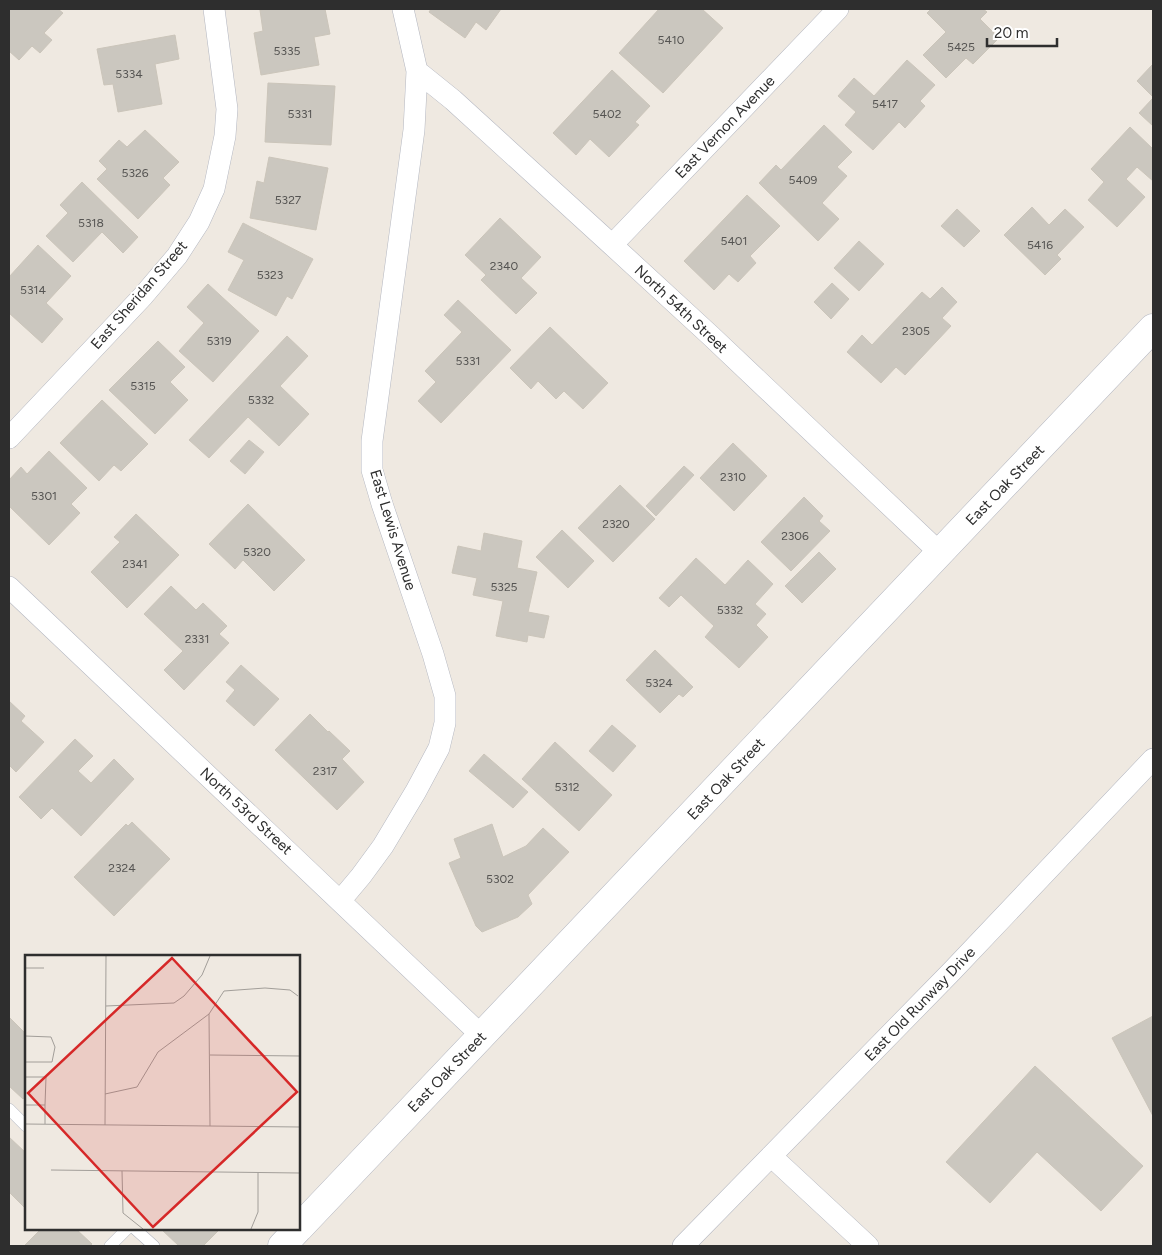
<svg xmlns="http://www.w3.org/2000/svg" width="1162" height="1255" font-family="Figtree,sans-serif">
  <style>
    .building { fill: #cbc7bf; stroke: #cbc5ba }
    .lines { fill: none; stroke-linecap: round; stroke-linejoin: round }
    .service-casing { stroke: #b4b7c1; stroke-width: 12 }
    .minor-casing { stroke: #b4b7c1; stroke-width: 22 }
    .tertiary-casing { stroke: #b4b7c1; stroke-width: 29 }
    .service { stroke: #fff; stroke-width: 11 }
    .minor { stroke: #fff; stroke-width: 21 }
    .tertiary { stroke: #fff; stroke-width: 28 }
    .labels { text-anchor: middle; stroke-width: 4; stroke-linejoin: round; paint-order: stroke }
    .number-label { font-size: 12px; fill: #555452 }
    .street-label { font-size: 15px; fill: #2e2e2e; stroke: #fff }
    .inset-road { fill: none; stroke: #a29e99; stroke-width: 1 }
    .view { fill: #d62828; fill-opacity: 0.15; stroke: #d62828; stroke-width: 2.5 }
    .inset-edge { fill: none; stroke: #2e2e2e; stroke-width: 2.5 }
  </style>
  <rect width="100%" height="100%" fill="#efe9e1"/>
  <!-- building -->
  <path class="building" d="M9 9H58L63 13 44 33 52 40 40 53 32 46 19 60 9 51Z
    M267 9H325L330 34 314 37 319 65 261 75 254 33 263 31 260 10Z
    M431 9H501L486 30 476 22 465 38 429 12Z
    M659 9H702L723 28 663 93 619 53Z
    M931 9H983L987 12 980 19 999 38 973 64 966 58 946 78 923 55 946 32 927 13Z
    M175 35 179 59 155 64 162 104 118 112 113 84 104 85 97 49Z
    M907 60 935 85 920 101 925 106 905 128 899 122 873 150 845 125 856 112 838 96 854 78 874 96Z
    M1153 64V97L1137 81Z
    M612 70 650 106 635 122 639 125 609 157 590 139 576 155 553 133Z
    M268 83 335 86 331 145 265 142Z
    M1153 98V126L1139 113Z
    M824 125 852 152 837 167 847 176 822 203 839 219 818 241 759 183 776 165 781 170Z
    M1130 127 1153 149V181L1137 167 1126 179 1145 197 1117 227 1088 200 1104 182 1091 169Z
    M145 130 179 162 163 178 170 185 138 219 97 179 107 169 99 161 119 140 127 147Z
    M269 157 328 168 316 230 250 218 257 181 264 183Z
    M82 182 138 237 123 253 102 232 73 262 46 236 68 213 60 205Z
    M747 195 780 226 750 256 756 263 738 282 729 274 714 290 684 261Z
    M1032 207 1049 225 1065 209 1084 227 1057 255 1061 259 1045 275 1004 235Z
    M957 209 980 231 964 247 941 226Z
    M500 218 541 257 521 278 537 293 516 314 481 280 486 275 465 255Z
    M243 223 313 259 292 299 287 296 276 316 228 290 244 260 228 252Z
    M859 241 884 264 859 291 834 268Z
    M38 245 71 276 46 303 63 319 42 343 9 313V277Z
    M832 283 849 299 831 319 814 302Z
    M208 284 259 331 213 382 179 351 204 323 187 307Z
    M942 287 957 302 942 318 951 326 905 375 896 367 881 383 847 352 862 335 872 345 922 292 930 299Z
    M458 300 511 350 441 423 418 401 436 382 425 371 462 332 444 315Z
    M550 327 608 383 583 409 564 391 556 399 538 381 531 389 510 368Z
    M287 336 308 356 280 386 309 414 279 446 248 417 209 458 189 440Z
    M158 341 185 367 170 382 188 400 155 434 109 390Z
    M102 400 148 444 121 471 114 465 99 481 60 443Z
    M249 440 264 452 245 474 230 461Z
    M733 443 767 476 734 511 700 478Z
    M49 451 87 488 71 504 80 513 49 545 9 506V480L21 467 27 474Z
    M684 466 694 475 656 516 646 506Z
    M620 485 655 519 613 562 578 528Z
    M804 497 823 516 819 521 830 531 791 571 761 542Z
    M248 504 305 560 274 591 243 560 235 569 209 544Z
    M136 514 179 555 127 608 91 572 120 542 114 537Z
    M562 530 594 561 568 588 536 557Z
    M484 533 522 541 517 568 537 572 528 612 549 616 544 638 528 635 527 642 496 636 503 601 473 595 477 578 452 573 458 546 481 551Z
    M819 552 836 569 802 603 785 586Z
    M696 558 725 585 748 560 773 584 755 604 766 614 756 625 768 637 739 668 705 637 714 626 681 595 669 607 659 598Z
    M171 586 196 610 203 603 227 626 219 634 229 643 184 690 164 670 183 651 144 614Z
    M655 650 693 687 683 697 679 694 660 713 626 680Z
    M241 665 279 699 254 726 226 701 235 690 226 682Z
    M9 701 25 716 21 721 44 742 16 772 9 765Z
    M310 714 328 732 329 731 350 751 342 759 364 782 337 810 275 750Z
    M612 725 636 746 613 772 589 751Z
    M75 739 93 756 78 771 91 783 114 759 134 779 81 836 52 808 41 819 19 797Z
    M555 742 612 795 579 831 522 779Z
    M484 754 528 792 513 808 469 771Z
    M132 822 170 859 114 916 74 877 126 824 128 826Z
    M492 824 503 857 526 846 543 828 569 852 528 895 532 904 518 917 482 932 476 926 449 863 461 858 454 839Z
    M1153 1016V1116L1112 1038Z
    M9 1017 26 1034V1095L23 1099 9 1086Z
    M1035 1066 1143 1166 1101 1211 1037 1152 990 1203 946 1162Z
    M9 1137 26 1153V1209L9 1192Z
    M41 1229H76L92 1244 90 1246H24Z
    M161 1229H220L203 1246H179Z"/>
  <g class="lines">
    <!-- service casing -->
    <g class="service-casing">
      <path id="service" d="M9 1109 26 1126
        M135 1229 154 1246
        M110 1246 127 1229"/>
    </g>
    <!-- minor casing -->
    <g class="minor-casing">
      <path id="minor" d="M417 71 453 100 612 245 711 336 940 553
        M612 245 838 9
        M9 438 143 296 177 256 199 222 214 189 225 136 227 109 214 9
        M9 587 482 1036
        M340 901 361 876 383 846 416 791 439 748 445 723V696L433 654 382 504 372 470V441L414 130 417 71 403 9
        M771 1156 868 1246
        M683 1246 952 971 1153 759"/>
    </g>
    <!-- tertiary casing -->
    <g class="tertiary-casing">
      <path id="tertiary" d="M299 1228 1153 328
        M282 1246 298 1229"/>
    </g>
    <!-- service -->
    <use href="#service" class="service"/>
    <!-- minor -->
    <use href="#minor" class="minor"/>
    <!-- tertiary -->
    <use href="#tertiary" class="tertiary"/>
  </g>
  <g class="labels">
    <!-- number labels -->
    <g class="number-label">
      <text x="671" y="44">5410</text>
      <text x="961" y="51">5425</text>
      <text x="287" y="55">5335</text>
      <text x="129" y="78">5334</text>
      <text x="885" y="108">5417</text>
      <text x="300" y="118">5331</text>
      <text x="607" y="118">5402</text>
      <text x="135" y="177">5326</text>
      <text x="803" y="184">5409</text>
      <text x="288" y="204">5327</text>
      <text x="91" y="227">5318</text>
      <text x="734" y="245">5401</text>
      <text x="1040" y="249">5416</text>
      <text x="504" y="270">2340</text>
      <text x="270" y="279">5323</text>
      <text x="33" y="294">5314</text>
      <text x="916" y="335">2305</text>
      <text x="219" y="345">5319</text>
      <text x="468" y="365">5331</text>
      <text x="143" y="390">5315</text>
      <text x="261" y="404">5332</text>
      <text x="733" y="481">2310</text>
      <text x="44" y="500">5301</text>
      <text x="616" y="528">2320</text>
      <text x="795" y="540">2306</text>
      <text x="257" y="556">5320</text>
      <text x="135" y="568">2341</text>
      <text x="504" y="591">5325</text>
      <text x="730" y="614">5332</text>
      <text x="197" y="643">2331</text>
      <text x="659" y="687">5324</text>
      <text x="325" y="775">2317</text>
      <text x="567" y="791">5312</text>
      <text x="122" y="872">2324</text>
      <text x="500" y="883">5302</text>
    </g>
    <!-- street labels -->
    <g class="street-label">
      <text transform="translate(725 127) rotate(-46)" y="5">East Vernon Avenue</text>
      <text transform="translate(139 295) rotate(-49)" y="5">East Sheridan Street</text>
      <text transform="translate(681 309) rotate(43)" y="5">North 54th Street</text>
      <text transform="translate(1005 485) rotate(-46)" y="5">East Oak Street</text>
      <text transform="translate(393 530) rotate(73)" y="5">East Lewis Avenue</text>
      <text transform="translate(726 779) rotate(-47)" y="5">East Oak Street</text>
      <text transform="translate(246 811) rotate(43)" y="5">North 53rd Street</text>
      <text transform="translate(920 1004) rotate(-46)" y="5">East Old Runway Drive</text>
      <text transform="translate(447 1072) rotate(-46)" y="5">East Oak Street</text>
    </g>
  </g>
  <!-- overview -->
  <g transform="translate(25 955)">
    <rect width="275" height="275" fill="#efe9e1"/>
    <path class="inset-road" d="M0 13H19M81 51 149 48 159 41 177 20 185 1M184 59 185 171M0 81 26 82 30 92 27 107H0M185 100 275 101M0 122H21L20 150M80 139 112 132 133 97 184 59 199 36 240 33 265 35 273 41M0 150H20V169M0 169 275 172M80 170 81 1M26 215 275 218M97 216 98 258 118 274M226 274 233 257V218"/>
    <path class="view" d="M147 3 272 137 128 272 3 138Z"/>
    <rect width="275" height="275" class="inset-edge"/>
  </g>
  <!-- border -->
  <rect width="1162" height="1255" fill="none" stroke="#2e2e2e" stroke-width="20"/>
  <!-- scale -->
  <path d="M987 38v8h70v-8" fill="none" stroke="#2e2e2e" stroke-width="2.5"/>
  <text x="994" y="38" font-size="15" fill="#2e2e2e" stroke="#ffffff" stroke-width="4" paint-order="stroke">20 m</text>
</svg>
